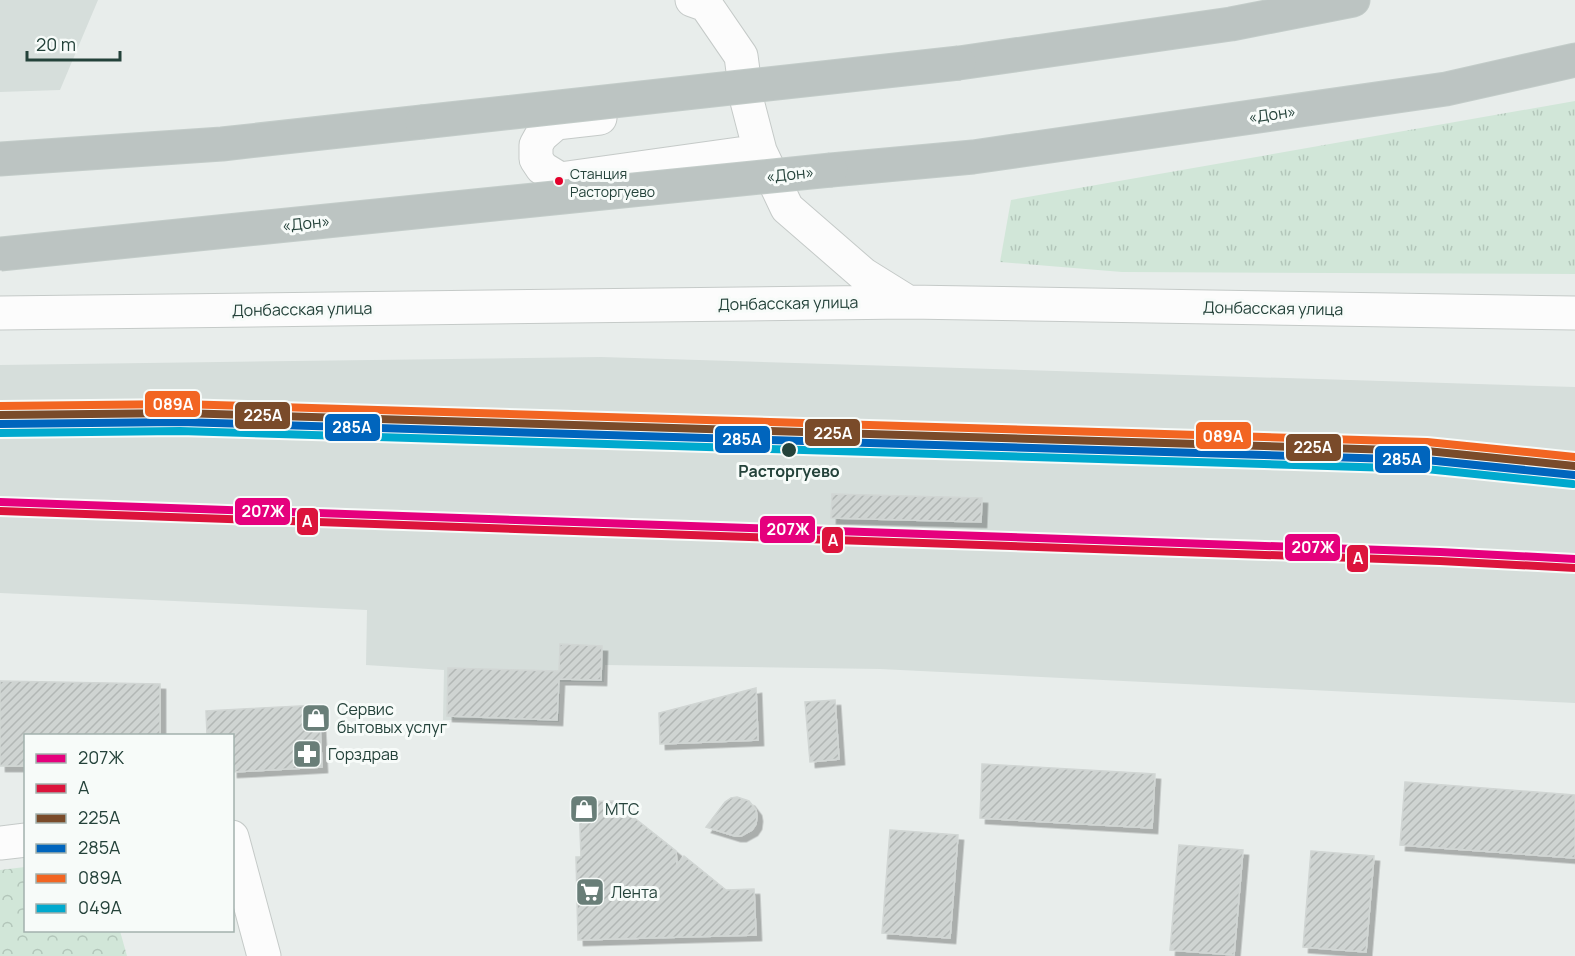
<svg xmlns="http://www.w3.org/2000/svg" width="1575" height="956" font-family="Manrope,sans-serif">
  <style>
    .built { fill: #d6dedb }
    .grass { fill: url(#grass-tufts) }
    .forest { fill: url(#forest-crowns) }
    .building { fill: url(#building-hatch); stroke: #d1d6d4; stroke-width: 1.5; filter: url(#shadow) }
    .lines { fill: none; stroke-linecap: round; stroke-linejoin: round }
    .minor-casing { stroke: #c5cac8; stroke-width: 35 }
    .highway-casing { stroke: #c3ccc9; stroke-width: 35 }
    .minor { stroke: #fcfcfc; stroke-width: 33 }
    .highway { stroke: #bcc4c2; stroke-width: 33 }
    .highway-bridge-casing { stroke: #c3ccc9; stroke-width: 35; stroke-linecap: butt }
    .highway-bridge { stroke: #bcc4c2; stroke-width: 33 }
    .rail-1-casing { stroke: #f7fbf9; stroke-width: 12 }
    .rail-2-casing { stroke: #f7fbf9; stroke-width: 12 }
    .rail-3-casing { stroke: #f7fbf9; stroke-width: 12 }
    .rail-4-casing { stroke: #f7fbf9; stroke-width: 12 }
    .rail-5-casing { stroke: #f7fbf9; stroke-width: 12 }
    .rail-6-casing { stroke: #f7fbf9; stroke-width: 12 }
    .rail-1 { stroke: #e5007d; stroke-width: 8 }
    .rail-2 { stroke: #dc143c; stroke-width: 8 }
    .rail-3 { stroke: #7a4b2a; stroke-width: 8 }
    .rail-4 { stroke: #0065bd; stroke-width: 8 }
    .rail-5 { stroke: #f26522; stroke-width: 8 }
    .rail-6 { stroke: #00a9ce; stroke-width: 8 }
    .bus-dot { fill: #e4002b; stroke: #f7fbf9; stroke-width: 2 }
    .stop-dot { fill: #24423a; stroke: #f7fbf9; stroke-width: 2 }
    .labels { text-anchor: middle; stroke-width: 6; stroke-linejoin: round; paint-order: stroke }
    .bus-label { font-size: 14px; fill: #24423a; stroke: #f7fbf9; text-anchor: start }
    .street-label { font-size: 16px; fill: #24423a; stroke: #f7fbf9 }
    .stop-label { font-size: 16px; font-weight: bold; fill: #24423a; stroke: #f7fbf9 }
    .poi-label { font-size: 16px; fill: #24423a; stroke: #f7fbf9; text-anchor: start }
    .line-badge { stroke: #f7fbf9; stroke-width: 2 }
    .badge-label { font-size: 16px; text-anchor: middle; font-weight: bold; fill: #fff }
  </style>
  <defs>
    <pattern id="grass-tufts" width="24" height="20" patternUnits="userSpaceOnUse" patternTransform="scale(1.5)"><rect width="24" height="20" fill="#d1e6d8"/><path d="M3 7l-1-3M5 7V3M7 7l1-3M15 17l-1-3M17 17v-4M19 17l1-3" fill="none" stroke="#b3c6ba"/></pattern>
    <pattern id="forest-crowns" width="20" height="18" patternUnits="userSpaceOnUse" patternTransform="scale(1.5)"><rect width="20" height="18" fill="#d1e6d8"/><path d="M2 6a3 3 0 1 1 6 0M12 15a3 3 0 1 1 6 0" fill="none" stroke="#b3c6ba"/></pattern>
    <pattern id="building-hatch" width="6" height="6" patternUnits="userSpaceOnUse" patternTransform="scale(1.5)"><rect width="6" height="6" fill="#cfd4d2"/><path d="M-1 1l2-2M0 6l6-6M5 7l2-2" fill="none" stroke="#b2b7b5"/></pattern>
    <filter id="shadow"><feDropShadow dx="5.5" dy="5.5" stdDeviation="0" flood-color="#0004"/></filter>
  </defs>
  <rect width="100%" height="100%" fill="#e8edeb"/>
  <!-- built -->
  <path class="built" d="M0 0H98L60 90 0 92Z
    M601 357 1575 387V703L880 669 605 665 604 682H560L559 722 443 720 444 670 366 665 367 610 0 593V365Z"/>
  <!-- grass -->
  <path class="grass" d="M1575 101V274L1122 272 1000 262 1011 200Z"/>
  <!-- forest -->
  <path class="forest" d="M25 867 26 930 120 931 127 956H0V870Z"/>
  <!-- building -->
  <path class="building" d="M832 494 982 498 981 522 831 518Z
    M560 644 602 646 601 680 559 679 557 720 447 716 448 668 559 671Z
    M0 681 160 684V735H26V766H0Z
    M756 688 758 740 660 744 659 713Z
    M835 700 839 759 810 762 805 702Z
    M319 705 322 767 232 772V735H207L206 711Z
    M982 764 1155 774 1152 828 980 818Z
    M1405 782 1575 795V858L1400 845Z
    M737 797 749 801 756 810 757 816 756 824 752 830 741 836H735L706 827 725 802 731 798Z
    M613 801 676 851 677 865 684 856 726 890 754 889 756 935 578 940 576 857H581L579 802Z
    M890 830 958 835 950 938 882 933Z
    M1179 845 1243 850 1234 955 1170 950Z
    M1311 851 1374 856 1366 952 1303 947Z"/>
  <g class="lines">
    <!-- minor casing -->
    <g class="minor-casing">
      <path id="minor" d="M692 0 706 5 741 56 747 101 760 151 787 208 863 274 908 302
        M600 118 556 123 541 136 536 145V159L542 168 560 179 760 151
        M0 313 908 302 1575 313
        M232 837 264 956
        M0 843 26 840"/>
    </g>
    <!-- highway casing -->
    <g class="highway-casing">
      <path id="highway" d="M959 63 1231 24 1353 0
        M0 159 222 144 422 122
        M831 170 973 157 1446 89 1575 60"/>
    </g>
    <!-- minor -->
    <use href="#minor" class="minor"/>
    <!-- highway -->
    <use href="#highway" class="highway"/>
    <!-- highway-bridge casing -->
    <g class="highway-bridge-casing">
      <path id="highway-bridge" d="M422 122 959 63
        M0 254 831 170"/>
    </g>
    <!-- highway-bridge -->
    <use href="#highway-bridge" class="highway-bridge"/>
    <!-- rail-1 casing -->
    <g class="rail-1-casing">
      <path id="rail-1" d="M0 502 1440 552 1575 559"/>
    </g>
    <!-- rail-2 casing -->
    <g class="rail-2-casing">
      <path id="rail-2" d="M0 511 1440 561 1575 568"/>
    </g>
    <!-- rail-3 casing -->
    <g class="rail-3-casing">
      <path id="rail-3" d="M0 415 180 413 1427 451 1575 466"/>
    </g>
    <!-- rail-4 casing -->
    <g class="rail-4-casing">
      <path id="rail-4" d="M0 424 180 422 1426 460 1574 475"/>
    </g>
    <!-- rail-5 casing -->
    <g class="rail-5-casing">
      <path id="rail-5" d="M0 406 180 404 1427 442 1575 457"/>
    </g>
    <!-- rail-6 casing -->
    <g class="rail-6-casing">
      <path id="rail-6" d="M0 433 180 431 1426 469 1573 484"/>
    </g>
    <!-- rail-1 -->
    <use href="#rail-1" class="rail-1"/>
    <!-- rail-2 -->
    <use href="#rail-2" class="rail-2"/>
    <!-- rail-3 -->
    <use href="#rail-3" class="rail-3"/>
    <!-- rail-4 -->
    <use href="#rail-4" class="rail-4"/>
    <!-- rail-5 -->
    <use href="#rail-5" class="rail-5"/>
    <!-- rail-6 -->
    <use href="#rail-6" class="rail-6"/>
  </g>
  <!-- icons -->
  <defs>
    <g id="shop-square" transform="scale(1.5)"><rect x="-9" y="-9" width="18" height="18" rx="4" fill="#697e78" stroke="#f7fbf9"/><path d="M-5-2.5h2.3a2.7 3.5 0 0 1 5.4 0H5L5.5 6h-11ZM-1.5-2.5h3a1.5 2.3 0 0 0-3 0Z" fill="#fff"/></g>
    <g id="pharmacy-square" transform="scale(1.5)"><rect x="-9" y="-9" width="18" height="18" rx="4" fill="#697e78" stroke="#f7fbf9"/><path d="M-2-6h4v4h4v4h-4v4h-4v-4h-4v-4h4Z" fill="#fff"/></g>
    <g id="supermarket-square" transform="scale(1.5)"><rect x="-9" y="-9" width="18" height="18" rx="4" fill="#697e78" stroke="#f7fbf9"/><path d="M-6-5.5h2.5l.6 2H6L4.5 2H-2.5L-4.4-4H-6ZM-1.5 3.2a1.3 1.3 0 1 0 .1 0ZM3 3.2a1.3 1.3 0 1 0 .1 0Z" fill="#fff"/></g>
  </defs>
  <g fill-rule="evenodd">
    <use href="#shop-square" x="316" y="718"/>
    <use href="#pharmacy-square" x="307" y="754"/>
    <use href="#shop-square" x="584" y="809"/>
    <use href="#supermarket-square" x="590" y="892"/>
  </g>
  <!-- markers -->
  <circle class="bus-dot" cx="559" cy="181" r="5"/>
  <circle class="stop-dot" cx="789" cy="450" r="8"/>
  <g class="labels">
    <!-- bus labels -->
    <g class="bus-label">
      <text x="570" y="179">Станция<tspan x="570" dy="18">Расторгуево</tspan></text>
    </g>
    <!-- street labels -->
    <g class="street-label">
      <text transform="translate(1272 114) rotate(-8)" y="6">«Дон»</text>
      <text transform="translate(790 174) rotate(-6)" y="6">«Дон»</text>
      <text transform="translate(306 223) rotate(-6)" y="6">«Дон»</text>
      <text transform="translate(788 303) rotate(-1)" y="6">Донбасская улица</text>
      <text transform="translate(1273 308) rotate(1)" y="6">Донбасская улица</text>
      <text transform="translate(302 309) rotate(-1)" y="6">Донбасская улица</text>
    </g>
    <!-- stop labels -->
    <g class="stop-label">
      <text x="789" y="477">Расторгуево</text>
    </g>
    <!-- poi labels -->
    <g class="poi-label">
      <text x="337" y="715">Сервис<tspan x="337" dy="18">бытовых услуг</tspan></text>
      <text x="328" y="760">Горздрав</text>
      <text x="605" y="815">МТС</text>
      <text x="611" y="898">Лента</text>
    </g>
  </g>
  <g class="line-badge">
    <rect x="144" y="390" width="57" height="28" rx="6" fill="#f26522"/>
    <rect x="234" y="401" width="57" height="29" rx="6" fill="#7a4b2a"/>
    <rect x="324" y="413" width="57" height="29" rx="6" fill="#0065bd"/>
    <rect x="804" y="418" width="57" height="29" rx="6" fill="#7a4b2a"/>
    <rect x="1195" y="421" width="57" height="29" rx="6" fill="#f26522"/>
    <rect x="714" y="425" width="57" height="29" rx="6" fill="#0065bd"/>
    <rect x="1285" y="433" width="57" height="29" rx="6" fill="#7a4b2a"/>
    <rect x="1374" y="445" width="57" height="29" rx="6" fill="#0065bd"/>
    <rect x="234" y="497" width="57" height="29" rx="6" fill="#e5007d"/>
    <rect x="296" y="507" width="23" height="29" rx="6" fill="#dc143c"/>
    <rect x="759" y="515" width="57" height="29" rx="6" fill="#e5007d"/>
    <rect x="821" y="526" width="23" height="28" rx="6" fill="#dc143c"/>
    <rect x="1284" y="533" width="57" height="29" rx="6" fill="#e5007d"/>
    <rect x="1346" y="544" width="23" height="29" rx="6" fill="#dc143c"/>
  </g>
  <g class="badge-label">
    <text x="173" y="410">089А</text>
    <text x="263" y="421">225А</text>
    <text x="352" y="433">285А</text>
    <text x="833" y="439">225А</text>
    <text x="1223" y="442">089А</text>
    <text x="742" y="445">285А</text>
    <text x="1313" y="453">225А</text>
    <text x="1402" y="465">285А</text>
    <text x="263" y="517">207Ж</text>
    <text x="307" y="527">A</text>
    <text x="788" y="535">207Ж</text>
    <text x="833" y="546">A</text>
    <text x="1313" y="553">207Ж</text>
    <text x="1358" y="564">A</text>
  </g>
  <!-- legend -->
  <rect x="24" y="734" width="210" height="198" fill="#f7fbf9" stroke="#a3b1ad" stroke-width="1.5"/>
  <rect x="36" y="754" width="30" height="9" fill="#e5007d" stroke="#a3b1ad" stroke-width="1.5"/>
  <text x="78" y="764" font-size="18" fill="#24423a">207Ж</text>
  <rect x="36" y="784" width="30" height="9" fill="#dc143c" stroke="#a3b1ad" stroke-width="1.5"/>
  <text x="78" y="794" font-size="18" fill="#24423a">A</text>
  <rect x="36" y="814" width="30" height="9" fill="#7a4b2a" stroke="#a3b1ad" stroke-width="1.5"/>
  <text x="78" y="824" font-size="18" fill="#24423a">225А</text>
  <rect x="36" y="844" width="30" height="9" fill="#0065bd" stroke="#a3b1ad" stroke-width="1.5"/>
  <text x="78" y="854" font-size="18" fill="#24423a">285А</text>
  <rect x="36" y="874" width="30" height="9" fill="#f26522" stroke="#a3b1ad" stroke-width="1.5"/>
  <text x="78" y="884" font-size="18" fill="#24423a">089А</text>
  <rect x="36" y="904" width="30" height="9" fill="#00a9ce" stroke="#a3b1ad" stroke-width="1.5"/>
  <text x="78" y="914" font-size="18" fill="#24423a">049А</text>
  <!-- scale -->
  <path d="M27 51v9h93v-9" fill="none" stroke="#24423a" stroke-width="3"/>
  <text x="36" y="51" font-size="18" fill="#24423a" stroke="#f7fbf9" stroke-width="4.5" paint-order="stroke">20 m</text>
</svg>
